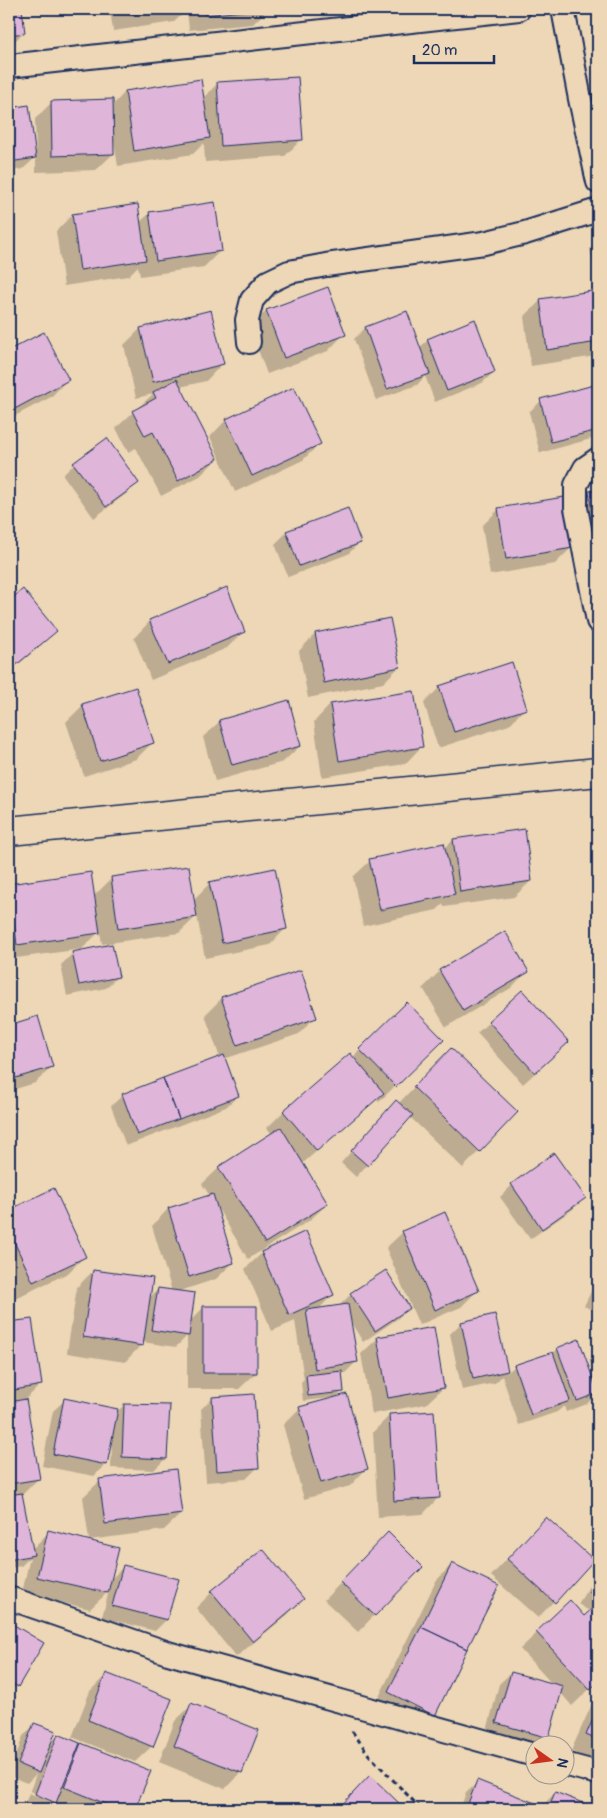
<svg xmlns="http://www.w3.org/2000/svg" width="607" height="1818" font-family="Pangolin,sans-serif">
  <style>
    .shadow { fill: #0003 }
    .building { fill: #e0b5da; stroke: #1b2f5e }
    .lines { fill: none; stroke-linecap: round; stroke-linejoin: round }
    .minor-casing { stroke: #1b2f5e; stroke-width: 26 }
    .tertiary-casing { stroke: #1b2f5e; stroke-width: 31 }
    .path { stroke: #1b2f5e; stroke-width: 3; stroke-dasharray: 5 4; stroke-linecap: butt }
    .minor { stroke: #edd7b6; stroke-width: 22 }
    .tertiary { stroke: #edd7b6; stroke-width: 28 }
  </style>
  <rect width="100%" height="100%" fill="#edd7b6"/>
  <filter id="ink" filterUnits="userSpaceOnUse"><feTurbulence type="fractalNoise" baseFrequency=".02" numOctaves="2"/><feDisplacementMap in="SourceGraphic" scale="10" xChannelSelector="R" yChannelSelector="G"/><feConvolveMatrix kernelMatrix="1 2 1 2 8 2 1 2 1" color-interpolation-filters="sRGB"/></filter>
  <g filter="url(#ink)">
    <!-- shadow -->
    <path class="shadow" d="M9 9H20L24 32 12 44H9Z
      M110 9H268L253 24 189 30 187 10 174 22 113 31Z
      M383 9H531L521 19H384Z
      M218 83 301 140 285 156 205 162 204 143 193 154 118 166 114 142H112L113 154 96 170 36 172V157L23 169 9 171V109L28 106 34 151H36L35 119 52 102 112 106 125 92 203 98Z
      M150 213 220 251 204 267 140 276 138 266 128 276 64 286 56 231 72 215 139 223Z
      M598 241V284L590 249Z
      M327 288 344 334 328 351 267 374 250 328 266 311Z
      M598 291V353L596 356 531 366 524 317 541 300Z
      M406 313 419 348 428 340 494 372 482 383 435 402 425 376 417 385 376 400 354 339 365 328Z
      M140 329 222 364 206 381 180 387 217 459 200 476 161 496 136 448 128 452 116 428 153 394 136 398 124 345Z
      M43 333 67 380 51 397 9 419V351Z
      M598 386V437L540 453 529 412 541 401Z
      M294 389 319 444 303 460 235 492 210 437 226 420Z
      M74 464 138 483 126 494 94 518 63 475Z
      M598 491V544L583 546 578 504 590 492Z
      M499 509 571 548 555 564 490 575 482 526Z
      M287 532 360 542 348 554 288 577 275 544Z
      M23 591 56 631 39 647 9 672V602Z
      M150 621 244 631 227 648 151 680 134 638Z
      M315 634 399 667 383 683 308 698 299 651Z
      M440 687 525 708 509 725 438 748 424 703Z
      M83 705 152 743 136 759 84 776 66 722Z
      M330 705 421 747 405 764 322 777 314 722Z
      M220 721 300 746 283 762 215 781 203 737Z
      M453 840 531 881 514 897 444 907 443 904 437 910 363 926 353 877 370 861 444 849Z
      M90 873 94 896 112 878 193 900 210 883 286 928 270 945 205 958 197 916 179 933 102 944 100 931 82 949 9 959V885Z
      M504 932 527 971 511 988 446 1027 423 988 440 971Z
      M73 953 118 976 106 988 67 996 61 965Z
      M222 998 315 1017 299 1034 224 1059 238 1096 226 1107 126 1146 111 1106 123 1095 220 1058 205 1015Z
      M407 1004 442 1039 379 1102 376 1099 302 1164 327 1204 310 1220 248 1259 217 1207 233 1263 216 1279 177 1292 190 1321 204 1307 256 1373 239 1389H187V1336L176 1347 142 1342 141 1345 125 1362 67 1353 77 1287 93 1271 148 1299 158 1289 172 1291 152 1226 168 1209 210 1196 202 1184 219 1168 272 1134 267 1128 283 1112 350 1055 352 1058Z
      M38 1017 52 1067 35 1083 9 1091V1026Z
      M489 1022 556 1054 523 1084 477 1033Z
      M434 1066 516 1112 463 1168 410 1117 356 1177 341 1163 384 1114 398 1104Z
      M554 1155 584 1197 573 1209 530 1239 500 1197 512 1185Z
      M53 1190 85 1256 68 1273 16 1298 9 1282V1211Z
      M403 1232 477 1291 461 1307 419 1325 386 1248Z
      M262 1253 332 1295 318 1310 339 1306 351 1294 408 1308 397 1319 363 1342 350 1321 356 1362 345 1373 341 1374 342 1391 336 1398 366 1469 350 1486 304 1499 283 1425 300 1408 331 1399V1398L303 1401 301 1382 304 1379 295 1321 272 1331 245 1269Z
      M598 1277V1313L584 1306Z
      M495 1315 507 1373 515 1366 553 1353 558 1349 578 1341 598 1392 587 1404 566 1412 564 1406 557 1412 519 1425 502 1376 495 1383 462 1390 450 1334 461 1323Z
      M31 1320 40 1385 25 1400 39 1478 22 1495 32 1549 49 1532 110 1580 124 1566 166 1620 155 1631 102 1617 109 1591 90 1609 22 1593 30 1557 21 1566 9 1568V1324Z
      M378 1338 443 1388 426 1404 372 1414 361 1354Z
      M598 1351V1381L589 1360Z
      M213 1398 258 1467 246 1479 206 1482 201 1409Z
      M65 1400 116 1413 124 1405 166 1458 154 1470 111 1468 112 1442H110L106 1464 94 1476 42 1466 53 1411Z
      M389 1416 439 1497 423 1514 378 1517 373 1432Z
      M100 1481 181 1514 164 1530 89 1540 83 1497Z
      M530 1535 592 1560 538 1618 491 1576Z
      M372 1551 421 1567 358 1632 324 1600Z
      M452 1564 434 1715 417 1731 373 1709 436 1581Z
      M598 1572V1681L572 1706 560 1692 548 1737 539 1746 486 1735 499 1684 511 1673 553 1685 520 1649 570 1602 584 1617 591 1612 578 1604Z
      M212 1592 303 1599 286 1616 236 1657 196 1608Z
      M9 1624 42 1644 17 1686 9 1694Z
      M107 1674 152 1746 135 1762 72 1737 90 1691Z
      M598 1695V1764L571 1751 595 1697Z
      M192 1705 241 1772 225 1789 159 1762 175 1721Z
      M35 1724 49 1745 58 1736 76 1751 81 1745 149 1772 134 1809H62L52 1805 48 1809H33L24 1806 29 1793 50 1801V1799L30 1791 36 1774 27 1783 9 1776 23 1736Z
      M478 1782 533 1804 531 1809H460L466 1793Z
      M354 1793 399 1805 395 1809H339Z
      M555 1793 595 1809H539Z"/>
    <!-- building -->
    <path class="building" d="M9 9H22L25 33 9 35Z
      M128 9H176L129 15Z
      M205 9H262L205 15Z
      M298 77 303 140 221 146 217 82Z
      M201 79 210 138 134 151 125 91Z
      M113 99 114 154 52 156 51 101Z
      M29 105 36 158 9 162V108Z
      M215 202 222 251 156 261 149 212Z
      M138 204 146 260 80 270 72 214Z
      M328 287 346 335 284 358 266 310Z
      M598 290V342L547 350 540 299Z
      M211 310 224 364 153 382 140 328Z
      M407 311 430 374 387 389 365 327Z
      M475 319 495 372 447 391 427 339Z
      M44 332 69 380 9 412V350Z
      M177 379 218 459 178 481 153 432 145 436 132 411 156 398 153 392Z
      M598 384V430L551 442 540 399Z
      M294 387 321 444 252 476 226 419Z
      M107 438 139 483 106 507 73 463Z
      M598 490V535H595L589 491Z
      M564 497 573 548 506 559 498 508Z
      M348 508 361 543 299 566 286 531Z
      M227 587 245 632 168 664 149 620Z
      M23 589 57 631 9 671V601Z
      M390 618 400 667 324 683 315 633Z
      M512 662 527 709 454 732 439 686Z
      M136 687 154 743 100 761 82 704Z
      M414 691 423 747 339 761 330 704Z
      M289 700 301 746 232 765 219 720Z
      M525 829 532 881 460 892 453 839Z
      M444 843 455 894 380 910 369 859Z
      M189 866 197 917 118 929 111 877Z
      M275 868 287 929 222 943 209 882Z
      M91 872 100 933 17 945 9 884Z
      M505 931 529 972 463 1011 439 970Z
      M112 944 119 977 79 985 72 952Z
      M301 970 317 1018 237 1045 221 997Z
      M522 990 569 1042 535 1073 488 1021Z
      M407 1002 444 1040 396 1087 359 1049Z
      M38 1016 53 1067 9 1080V1025Z
      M451 1048 518 1112 480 1152 413 1087Z
      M350 1053 384 1093 317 1151 283 1111Z
      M224 1055 239 1096 179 1119 163 1078Z
      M163 1078 179 1119 137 1135 122 1094Z
      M396 1100 413 1115 368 1166 351 1151Z
      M281 1127 328 1204 265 1243 218 1167Z
      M554 1153 586 1198 542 1229 511 1184Z
      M54 1188 86 1257 33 1282 9 1231V1210Z
      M213 1194 234 1263 189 1277 168 1208Z
      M445 1212 479 1291 435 1310 402 1231Z
      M306 1231 334 1295 289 1315 261 1252Z
      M93 1270 153 1278 143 1346 83 1337Z
      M386 1270 410 1308 375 1331 350 1293Z
      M158 1288 195 1293 189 1336 151 1330Z
      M348 1304 358 1362 315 1369 306 1310Z
      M203 1306H257V1373H203Z
      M495 1314 508 1371 473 1379 461 1322Z
      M32 1319 42 1385 9 1391V1322Z
      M434 1327 444 1388 388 1398 377 1337Z
      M579 1339 598 1393 577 1401 557 1348Z
      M553 1352 570 1401 531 1415 514 1365Z
      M342 1371 344 1392 308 1396 306 1375Z
      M254 1394 259 1468 217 1471 212 1397Z
      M347 1394 368 1469 321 1483 299 1407Z
      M64 1398 118 1409 107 1465 53 1454Z
      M26 1399 40 1479 9 1484V1402Z
      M124 1404 170 1405 167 1459 122 1457Z
      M434 1411 440 1498 394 1501 389 1414Z
      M176 1469 182 1514 105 1524 99 1479Z
      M22 1493 34 1555 9 1560V1495Z
      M546 1517 594 1560 555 1603 507 1559Z
      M48 1530 119 1548 108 1593 37 1577Z
      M388 1532 423 1567 375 1616 340 1582Z
      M263 1549 304 1599 253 1642 211 1591Z
      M452 1563 499 1586 467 1649 421 1627Z
      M123 1565 179 1579 167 1620 112 1606Z
      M598 1577V1598L589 1592Z
      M570 1600 584 1616 595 1606 598 1610V1682L590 1690 536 1632Z
      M9 1622 44 1643 18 1687 9 1681Z
      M421 1627 467 1649 435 1716 388 1692Z
      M511 1672 563 1686 549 1738 496 1723Z
      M106 1673 172 1699 153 1747 88 1720Z
      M191 1703 259 1730 242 1773 174 1746Z
      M598 1708V1740L586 1735Z
      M34 1723 56 1731 39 1773 18 1764Z
      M58 1734 80 1743 56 1803 35 1794Z
      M81 1743 151 1771 135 1809H119L64 1787Z
      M370 1775 401 1805 397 1809H338Z
      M477 1780 535 1803 532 1809H466Z
      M555 1792 598 1809H548Z"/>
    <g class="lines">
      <!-- minor casing -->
      <g class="minor-casing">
        <path id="minor" d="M563 9 580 99 598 182
          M9 66 519 9
          M249 342 247 320 252 300 268 282 289 272 326 265 484 243 525 233 598 210
          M598 459 585 468 576 485V508L598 621
          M9 1598 168 1653 534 1755
          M564 1764 598 1773"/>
      </g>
      <!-- tertiary casing -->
      <g class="tertiary-casing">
        <path id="tertiary" d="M9 831 598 772"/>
      </g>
      <!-- path -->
      <path class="path" d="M352 1731 369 1755 421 1809"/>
      <!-- minor -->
      <use href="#minor" class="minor"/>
      <!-- tertiary -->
      <use href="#tertiary" class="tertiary"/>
    </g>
  </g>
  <!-- margin -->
  <rect width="607" height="1818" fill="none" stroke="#edd7b6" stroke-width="30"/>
  <rect x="15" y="15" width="577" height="1788" fill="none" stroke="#1b2f5e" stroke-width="2" filter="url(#ink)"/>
  <!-- north arrow -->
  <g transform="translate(550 1760) rotate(104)"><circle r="24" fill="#edd7b6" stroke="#999493"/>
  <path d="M0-4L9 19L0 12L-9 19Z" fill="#c8321e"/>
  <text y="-8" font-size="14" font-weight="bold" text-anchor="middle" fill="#1b2f5e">N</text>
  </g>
  <!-- scale -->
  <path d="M414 55v8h80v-8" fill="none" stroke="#1b2f5e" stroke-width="2.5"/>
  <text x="422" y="55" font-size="15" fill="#1b2f5e" stroke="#edd7b6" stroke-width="4" paint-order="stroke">20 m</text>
</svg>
